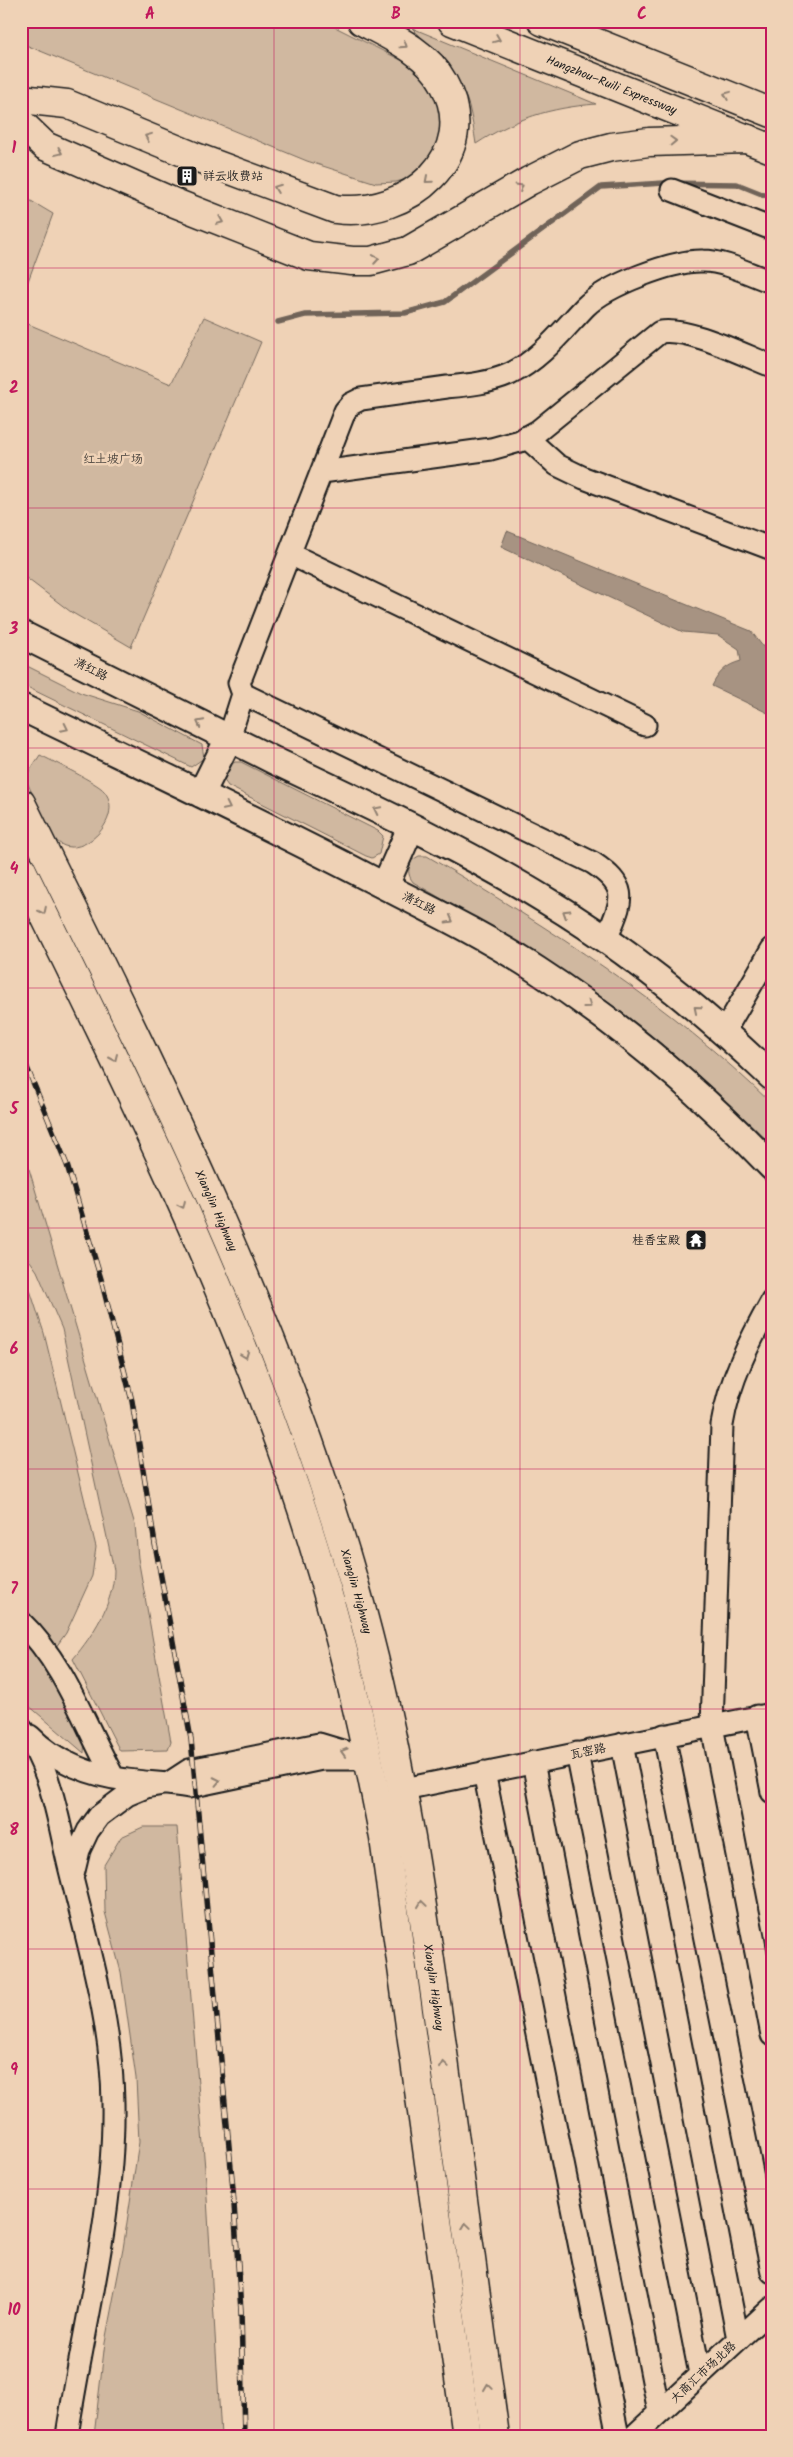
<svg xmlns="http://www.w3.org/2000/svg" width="793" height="2457" font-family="Kalam,'LXGW WenKai TC',sans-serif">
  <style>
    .green { fill: #d0b8a0; stroke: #766a5e }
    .water { fill: #a79382; stroke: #6f6359 }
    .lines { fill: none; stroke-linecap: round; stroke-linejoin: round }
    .stream { stroke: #6f6359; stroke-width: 5.5 }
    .minor-casing { stroke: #1c1c1c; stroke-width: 25 }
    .major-casing { stroke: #1c1c1c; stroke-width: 30 }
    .highway-casing { stroke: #1c1c1c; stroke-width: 31 }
    .minor { stroke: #efd2b6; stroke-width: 21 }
    .major { stroke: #efd2b6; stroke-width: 26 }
    .highway { stroke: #efd2b6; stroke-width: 28 }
    .rail-casing { stroke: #1c1c1c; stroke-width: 5.5 }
    .rail { stroke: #efd2b6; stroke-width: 4; stroke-dasharray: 11; stroke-linecap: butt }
    .oneway { stroke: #908071 }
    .grid { fill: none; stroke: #c2185b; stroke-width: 1; stroke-opacity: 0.55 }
    .labels { text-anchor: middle; stroke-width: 5; stroke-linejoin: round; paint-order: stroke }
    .street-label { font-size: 12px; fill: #1c1c1c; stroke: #efd2b6 }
    .poi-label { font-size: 12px; fill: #1c1c1c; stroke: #efd2b6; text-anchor: start }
    .park-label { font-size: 12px; fill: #49433d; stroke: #efd2b6 }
    .neatline { fill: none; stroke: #c2185b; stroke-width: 2 }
    .grid-label { font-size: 16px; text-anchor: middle; font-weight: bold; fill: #c2185b }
  </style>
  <rect width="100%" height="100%" fill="#efd2b6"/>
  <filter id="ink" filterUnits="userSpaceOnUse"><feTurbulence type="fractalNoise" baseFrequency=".02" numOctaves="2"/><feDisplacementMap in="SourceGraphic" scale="10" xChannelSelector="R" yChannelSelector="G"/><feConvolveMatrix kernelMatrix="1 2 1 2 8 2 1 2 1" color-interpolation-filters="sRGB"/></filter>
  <g filter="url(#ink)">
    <!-- green -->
    <path class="green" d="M21 21H323L405 62 428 83 443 109 447 134 418 176 396 182 376 183 307 161 21 43Z
      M412 28 596 104C549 108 516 118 476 144 474 131 472 118 469 106 459 73 435 51 412 28Z
      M21 195 53 214 21 300Z
      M204 317 261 342 131 647 71 612 21 574V321L171 384Z
      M21 663 81 693 138 711 202 745 204 758 191 767 21 684Z
      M40 755C52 761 98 783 104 791 127 818 78 865 56 840 47 830 32 792 25 778Z
      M235 762H241L378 831 383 836 379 854 372 858 366 856 228 786 223 779 228 766Z
      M419 856H427C550 928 670 1004 772 1104V1145C724 1098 673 1051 619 1010 555 962 482 923 413 882 407 874 408 869 412 860Z
      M21 1142 135 1525 138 1558 171 1742 168 1750 120 1751 73 1659C93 1635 114 1603 114 1570L62 1329 37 1271 21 1248Z
      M21 1277 30 1290 44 1333 96 1547 92 1576 66 1633 43 1665 85 1738 84 1753 21 1699Z
      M143 1827H177L206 2181 221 2436H94L105 2342 123 2249 139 2142 136 2078 121 1972 105 1912 104 1865 121 1837Z"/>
    <!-- water -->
    <path class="water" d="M507 531 751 631 767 652 772 653V715L712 686C719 672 726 665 741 661L739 649 718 635 683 632 501 547Z"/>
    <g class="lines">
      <!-- stream -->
      <path class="stream" d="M278 322 305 315 405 313 445 302 601 187 664 183 737 184 772 198"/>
      <!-- minor casing -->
      <g class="minor-casing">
        <path id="minor" d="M672 190 772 229
          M526 437 557 465 584 478 772 549
          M322 472 491 449 520 441 538 431 660 332C689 327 743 355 772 366
          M290 554 645 725
          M243 694 593 863C632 889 621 901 606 940
          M229 738 243 694 239 683 345 411 351 404 361 399C390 395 418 391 447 387 468 385 490 383 510 374 541 359 562 331 585 307 607 285 673 260 703 261 726 261 751 275 772 282
          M724 1032 772 949
          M772 1301C750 1340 729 1381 722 1425L712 1726 772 2035
          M21 1622C65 1664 85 1726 114 1778
          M757 1716 772 1792
          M21 1728C51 1765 58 1821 69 1866 88 1944 112 2023 113 2103 115 2212 83 2328 67 2436
          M664 1735 772 2272
          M30 1736C55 1762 92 1776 127 1780 148 1783 169 1783 189 1787L322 1759H369L319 1744 189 1770 169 1783 146 1787 127 1795 99 1816 88 1831 79 1850 73 1875
          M622 1744 738 2339
          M577 1753 700 2374
          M533 1762 659 2412
          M484 1772 618 2436
          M404 1789 772 1714
          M634 2436 772 2308"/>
      </g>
      <!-- major casing -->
      <g class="major-casing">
        <path id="major" d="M21 634C105 676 189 718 273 760 365 804 460 847 547 901 628 950 703 1011 772 1077
          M21 707C136 763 252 817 365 876 423 906 482 934 537 970 623 1026 701 1093 772 1167
          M201 794 229 738
          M385 886 411 827"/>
      </g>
      <!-- highway casing -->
      <g class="highway-casing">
        <g id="highway">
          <path id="s1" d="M452 21 772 149"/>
          <path d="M542 21 772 113"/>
          <path d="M21 99 67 104 193 156 335 209C407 219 484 155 443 82 427 52 390 36 362 21"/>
          <path d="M21 123 45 146 175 203 309 256 352 261H371L408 251 529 181 580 155 611 147 649 142 748 139"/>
          <path id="s2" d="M21 803C146 1057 278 1313 355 1586 400 1744 422 1898 444 2060 461 2185 478 2311 495 2436"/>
          <path d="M21 868C122 1072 224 1277 297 1494 335 1606 362 1721 384 1838L467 2436"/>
        </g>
      </g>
      <!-- minor -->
      <use href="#minor" class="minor"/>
      <!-- major -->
      <use href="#major" class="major"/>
      <!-- highway -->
      <use href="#highway" class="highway"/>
      <!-- rail casing -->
      <g class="rail-casing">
        <path id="rail" d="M21 1053 67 1165 101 1279 132 1401 155 1544 191 1739 233 2189 241 2311 244 2436"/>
      </g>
      <!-- rail -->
      <use href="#rail" class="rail"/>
    </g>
    <!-- one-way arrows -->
    <defs><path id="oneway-chevron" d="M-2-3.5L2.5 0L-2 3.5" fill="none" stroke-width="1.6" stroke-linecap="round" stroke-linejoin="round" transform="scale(1.25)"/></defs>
    <g class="oneway">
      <use href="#oneway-chevron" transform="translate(497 39) rotate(22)"/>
      <use href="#oneway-chevron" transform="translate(404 45) rotate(33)"/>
      <use href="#oneway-chevron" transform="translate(727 95) rotate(-158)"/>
      <use href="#oneway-chevron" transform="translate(148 137) rotate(-158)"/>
      <use href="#oneway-chevron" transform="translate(673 141) rotate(-2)"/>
      <use href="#oneway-chevron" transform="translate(59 152) rotate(24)"/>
      <use href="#oneway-chevron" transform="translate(428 180) rotate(139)"/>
      <use href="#oneway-chevron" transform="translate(520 187) rotate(-31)"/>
      <use href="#oneway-chevron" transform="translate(277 188) rotate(-159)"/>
      <use href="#oneway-chevron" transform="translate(220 221) rotate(22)"/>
      <use href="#oneway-chevron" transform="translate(376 259) rotate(-9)"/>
      <use href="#oneway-chevron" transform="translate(200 723) rotate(-153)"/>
      <use href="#oneway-chevron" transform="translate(65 728) rotate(26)"/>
      <use href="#oneway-chevron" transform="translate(227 807) rotate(26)"/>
      <use href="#oneway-chevron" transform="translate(377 810) rotate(-154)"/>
      <use href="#oneway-chevron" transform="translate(43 911) rotate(64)"/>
      <use href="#oneway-chevron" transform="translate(566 913) rotate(-148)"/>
      <use href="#oneway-chevron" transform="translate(450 920) rotate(29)"/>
      <use href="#oneway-chevron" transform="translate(588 1005) rotate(36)"/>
      <use href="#oneway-chevron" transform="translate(697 1009) rotate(-140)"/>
      <use href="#oneway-chevron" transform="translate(114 1058) rotate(66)"/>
      <use href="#oneway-chevron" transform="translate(182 1205) rotate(65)"/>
      <use href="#oneway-chevron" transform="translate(245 1355) rotate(69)"/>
      <use href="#oneway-chevron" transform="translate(344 1752) rotate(-163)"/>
      <use href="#oneway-chevron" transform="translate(217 1781) rotate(-12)"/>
      <use href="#oneway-chevron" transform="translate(422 1904) rotate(-98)"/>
      <use href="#oneway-chevron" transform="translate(444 2065) rotate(-98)"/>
      <use href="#oneway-chevron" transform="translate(466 2226) rotate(-98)"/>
      <use href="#oneway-chevron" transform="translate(488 2387) rotate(-98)"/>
    </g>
  </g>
  <!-- grid -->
  <path class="grid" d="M274 21V2436M520 21V2436M21 268H772M21 508H772M21 748H772M21 988H772M21 1228H772M21 1469H772M21 1709H772M21 1949H772M21 2189H772"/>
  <!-- icons -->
  <defs>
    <g id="building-square" transform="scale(1.125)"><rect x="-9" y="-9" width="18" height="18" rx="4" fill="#1c1c1c" stroke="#efd2b6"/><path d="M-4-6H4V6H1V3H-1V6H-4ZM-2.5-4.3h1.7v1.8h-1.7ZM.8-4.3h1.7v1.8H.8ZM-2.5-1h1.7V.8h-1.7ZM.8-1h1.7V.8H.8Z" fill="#fff"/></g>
    <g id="temple-square" transform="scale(1.125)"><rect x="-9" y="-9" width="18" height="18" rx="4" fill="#1c1c1c" stroke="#efd2b6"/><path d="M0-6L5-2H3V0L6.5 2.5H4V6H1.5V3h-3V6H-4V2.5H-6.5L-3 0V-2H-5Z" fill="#fff"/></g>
  </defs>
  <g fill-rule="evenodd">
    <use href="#building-square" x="187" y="176"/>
    <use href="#temple-square" x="696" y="1240"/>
  </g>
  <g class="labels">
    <!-- street labels -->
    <g class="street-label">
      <text dy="4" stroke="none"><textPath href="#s1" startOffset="172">Hangzhou–Ruili Expressway</textPath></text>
      <text transform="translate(91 669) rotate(27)" y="4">清红路</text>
      <text transform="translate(419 903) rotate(27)" y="4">清红路</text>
      <text dy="4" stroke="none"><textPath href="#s2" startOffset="452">Xianglin Highway</textPath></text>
      <text dy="4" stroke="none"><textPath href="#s2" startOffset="858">Xianglin Highway</textPath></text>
      <text transform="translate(588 1751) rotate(-12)" y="4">瓦窑路</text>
      <text dy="4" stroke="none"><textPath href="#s2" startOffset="1262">Xianglin Highway</textPath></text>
      <text transform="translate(703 2372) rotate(-43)" y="4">大商汇市场北路</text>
    </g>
    <!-- poi labels -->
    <g class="poi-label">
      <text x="203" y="180">祥云收费站</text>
      <text x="680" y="1244" text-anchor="end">桂香宝殿</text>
    </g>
    <!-- park labels -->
    <g class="park-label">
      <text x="113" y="463">红土坡广场</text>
    </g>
  </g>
  <!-- margin -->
  <rect width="793" height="2457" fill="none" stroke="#efd2b6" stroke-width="55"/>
  <rect x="28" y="28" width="738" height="2402" class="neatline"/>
  <g class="grid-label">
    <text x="150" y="19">A</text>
    <text x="396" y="19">B</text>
    <text x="642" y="19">C</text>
    <text x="14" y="153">1</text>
    <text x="14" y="393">2</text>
    <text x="14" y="634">3</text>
    <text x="14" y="874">4</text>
    <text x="14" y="1114">5</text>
    <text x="14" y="1354">6</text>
    <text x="14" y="1594">7</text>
    <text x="14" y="1835">8</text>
    <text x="14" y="2075">9</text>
    <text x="14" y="2315">10</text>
  </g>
</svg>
